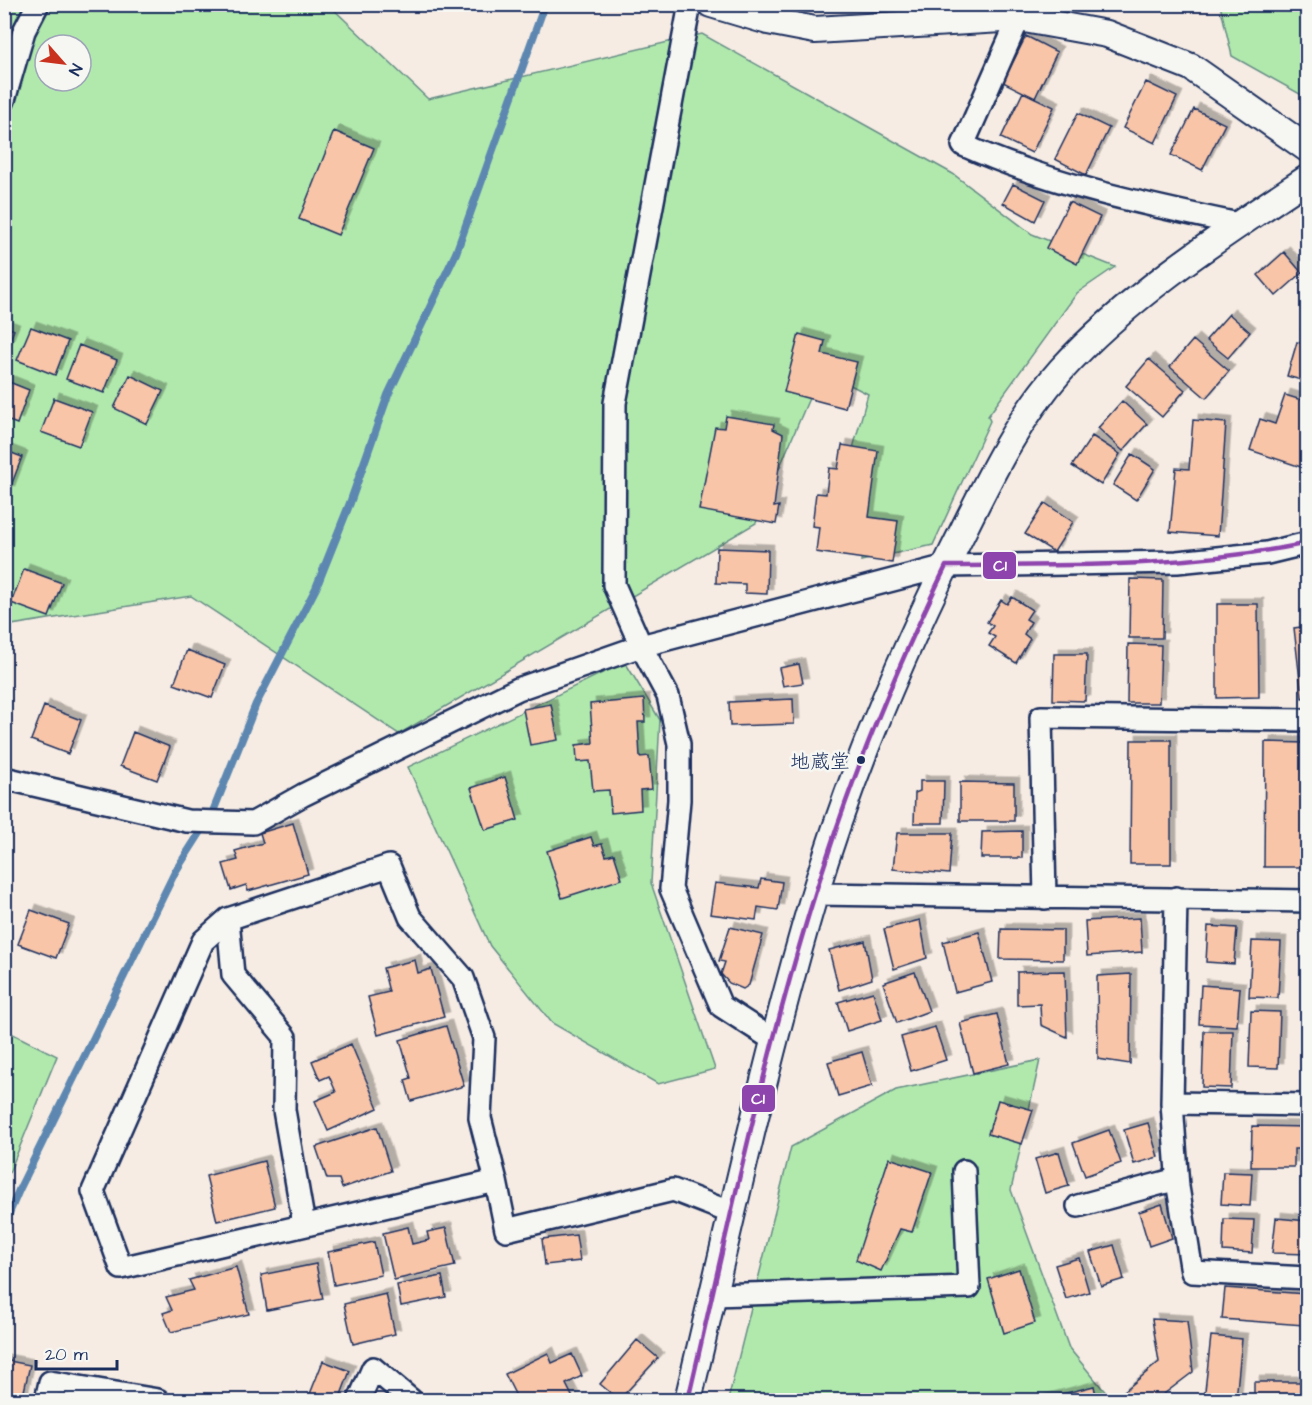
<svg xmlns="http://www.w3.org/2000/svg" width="1312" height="1405" font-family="'Architects Daughter','Klee One',sans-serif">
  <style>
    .green { fill: #b1e9ad; stroke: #668c86; stroke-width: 1.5; fill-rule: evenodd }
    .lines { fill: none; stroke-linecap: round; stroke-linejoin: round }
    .stream { stroke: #5d87b0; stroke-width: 8 }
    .building { fill: #f8c5a8; stroke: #1b2f5e; stroke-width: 1.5; filter: url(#shadow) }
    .minor-casing { stroke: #1b2f5e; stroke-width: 26 }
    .tertiary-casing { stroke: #1b2f5e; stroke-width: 30 }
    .minor { stroke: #f6f6f2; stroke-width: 21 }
    .tertiary { stroke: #f6f6f2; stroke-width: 26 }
    .bus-1-casing { stroke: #f6f6f2; stroke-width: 9 }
    .bus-1 { stroke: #8e44ad; stroke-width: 4.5 }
    .bus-dot { fill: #1b2f5e; stroke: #f6f6f2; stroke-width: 2 }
    .labels { text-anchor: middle; stroke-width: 5; stroke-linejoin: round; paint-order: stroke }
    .bus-label { font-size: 20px; fill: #1b2f5e; stroke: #f6f6f2; text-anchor: end }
    .line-badge { stroke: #f6f6f2; stroke-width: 2 }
    .badge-label { font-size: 16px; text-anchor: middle; font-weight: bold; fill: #fff }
  </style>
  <defs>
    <filter id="shadow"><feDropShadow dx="5.5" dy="-5.5" stdDeviation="0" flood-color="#0004"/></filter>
  </defs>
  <rect width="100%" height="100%" fill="#f6ece3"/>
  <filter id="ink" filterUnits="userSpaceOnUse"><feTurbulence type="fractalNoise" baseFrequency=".0167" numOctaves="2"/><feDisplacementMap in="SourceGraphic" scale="12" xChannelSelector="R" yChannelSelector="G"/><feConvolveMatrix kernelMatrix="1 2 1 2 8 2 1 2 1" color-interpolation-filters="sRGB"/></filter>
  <g filter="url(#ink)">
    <!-- green -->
    <path class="green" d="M5 5H329L428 99 702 34 953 174 1032 234 1115 267 1077 293 991 412 988 416 990 421 933 545 861 561 871 480 847 470 868 394 821 370 756 523 399 734 191 596 5 626ZM45 45H81V81H45Z
      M1220 5H1307V98L1232 56Z
      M625 662 660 720 651 883 715 1069 658 1084 552 1023 490 946 408 767Z
      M5 1030 57 1056 5 1183Z
      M1040 1060 1011 1190 1069 1348 1112 1400H728L791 1147 896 1090Z"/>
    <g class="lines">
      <!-- stream -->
      <path class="stream" d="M4 1225 19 1190 175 872 212 814 256 704 316 588 350 503 388 395 456 253 545 4"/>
    </g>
    <!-- building -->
    <path class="building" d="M1026 36 1057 52 1035 98 1003 82Z
      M1146 82 1177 97 1155 143 1123 128Z
      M1023 92 1054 107 1032 153 1001 138Z
      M1194 109 1225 124 1202 170 1171 155Z
      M1078 113 1109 128 1086 175 1055 159Z
      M334 131 374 148 338 235 299 219Z
      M1013 184 1045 200 1035 221 1003 203Z
      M1069 202 1100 217 1077 264 1046 248Z
      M1284 252 1302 273 1276 296 1258 275Z
      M1308 308V331L1301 329Z
      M1229 314 1250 332 1228 358 1206 340Z
      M4 326 14 330 4 354Z
      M31 327 68 341 55 375 17 360Z
      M799 334 825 341 822 354 857 362 845 408 784 392Z
      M1193 340 1229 371 1206 398 1170 367Z
      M1297 342 1308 345V382L1287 376Z
      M79 345 117 360 104 393 66 379Z
      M1149 359 1185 390 1162 417 1126 386Z
      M130 375 163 391 147 424 114 408Z
      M4 380 29 390 17 424 4 419Z
      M1285 395 1308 402V457L1304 468 1250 450 1260 419 1275 424Z
      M54 398 92 412 79 446 41 432Z
      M1122 401 1147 424 1123 451 1098 428Z
      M726 416 774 424 773 429 783 434 774 507 779 506 776 524 699 510 715 427 724 428Z
      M1193 420 1226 423 1218 536 1170 532 1176 468 1189 469Z
      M1092 436 1120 454 1101 485 1072 466Z
      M842 445 878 451 869 517 898 521 892 563 816 552 819 527 812 526 816 493 826 494 829 468 838 469Z
      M4 450 22 457 9 491 4 489Z
      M1132 454 1155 469 1136 500 1113 485Z
      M1045 503 1073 522 1054 552 1025 534Z
      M717 548 768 550 767 594 745 593V584L716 583Z
      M24 569 62 583 49 617 11 603Z
      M1130 579 1163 580 1162 638H1129Z
      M1012 597 1032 610 1026 619 1031 622 1024 634 1030 639 1016 663 989 646 995 637 988 633 993 626 987 622 1001 600 1007 604Z
      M1217 604H1258L1259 697 1217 698Z
      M1308 626V697L1302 698 1294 628Z
      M1128 644 1161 645 1159 703H1127Z
      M187 650 225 665 212 698 174 684Z
      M1054 654H1087L1085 701 1053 700Z
      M799 664 803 683 783 686 779 668Z
      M644 699 645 722H638L640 757 649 756 652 789 640 790 641 810 611 813 609 790 593 791 590 761 577 762 576 745 593 743 590 704Z
      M793 699 794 724 730 726 729 702Z
      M551 704 558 740 530 745 523 709Z
      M44 706 81 720 68 754 31 740Z
      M133 732 170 747 157 780 120 766Z
      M1131 740H1171V864H1130Z
      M1265 742 1306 743 1305 867H1264Z
      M505 777 518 820 485 830 471 788Z
      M920 781H944L943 823H914L915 793 920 791Z
      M960 782 1014 783V821H960Z
      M293 823 308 874 248 891 246 885 231 890 223 864 238 860 235 851 263 843 260 833Z
      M1022 831V858H981L982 832Z
      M897 833H952L949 874 893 869Z
      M591 837 594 846 602 844 606 856 614 854 622 879 562 898 547 851Z
      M761 879 782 882 778 910 758 907 756 920 710 914 715 883 759 888Z
      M31 910 69 924 56 958 18 944Z
      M1140 918 1142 952 1087 956 1085 921Z
      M920 920 927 958 894 969 884 929Z
      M1208 926 1237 928 1234 964 1206 962Z
      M730 927 763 935 749 985 743 989 729 983 721 974 725 962 719 961Z
      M1001 929 1063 930V960L1000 959Z
      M979 932 992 982 955 992 943 942Z
      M865 941 872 979 839 990 829 950Z
      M1252 941 1281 942 1278 998 1249 997Z
      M415 960 418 973 431 969 444 1017 378 1035 368 997 389 992 383 968Z
      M1065 971 1067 1037 1041 1025 1040 1004 1017 1005V972Z
      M915 972 929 1011 897 1023 883 983Z
      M1131 974 1130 1064 1098 1059 1097 976Z
      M1201 985 1240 988 1237 1026 1199 1024Z
      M873 992 882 1020 847 1031 838 1002Z
      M1251 1011 1280 1012 1278 1068 1249 1067Z
      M997 1014 1009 1064 973 1073 960 1023Z
      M446 1026 464 1086 411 1101 405 1080 411 1078 400 1040Z
      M935 1027 946 1060 911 1071 901 1037Z
      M1204 1031H1233L1231 1088 1202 1087Z
      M351 1044 378 1108 328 1131 315 1101 336 1092 329 1076 320 1080 312 1061Z
      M862 1052 872 1086 838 1096 828 1062Z
      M998 1100 1033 1110 1022 1144 988 1134Z
      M1148 1123 1158 1157 1134 1164 1124 1130Z
      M1252 1126 1308 1127V1149H1294V1167H1251Z
      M377 1127 391 1171 342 1188 339 1179H327L316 1147Z
      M1109 1130 1121 1163 1085 1176 1073 1143Z
      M1059 1152 1069 1186 1045 1193 1035 1159Z
      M889 1158 932 1172 912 1232 900 1229 881 1271 856 1260Z
      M264 1161 275 1207 217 1221 206 1176Z
      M1223 1172 1252 1173 1250 1206 1221 1204Z
      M1162 1204 1172 1238 1149 1246 1139 1212Z
      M1276 1218 1308 1221V1254L1272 1253Z
      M1224 1219 1254 1220 1252 1253 1223 1251Z
      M408 1227 412 1244 429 1240 427 1232 446 1228 455 1266 394 1280 383 1233Z
      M576 1235 580 1261 545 1265 542 1239Z
      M374 1242 381 1275 334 1285 328 1252Z
      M1114 1245 1124 1279 1101 1286 1090 1252Z
      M1079 1258 1089 1292 1066 1299 1055 1265Z
      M316 1264 323 1299 267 1310 261 1275Z
      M236 1267 249 1314 171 1332 163 1313 172 1310 166 1297 194 1290 189 1280Z
      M1019 1269 1035 1323 1004 1333 988 1279Z
      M442 1276 446 1297 401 1306 397 1285Z
      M1225 1288 1306 1294 1304 1325 1222 1319Z
      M386 1294 395 1334 353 1344 344 1304Z
      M1152 1319 1187 1321 1193 1372 1156 1400H1126L1122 1393 1159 1362Z
      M1211 1336 1242 1339 1236 1400H1204Z
      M637 1340 658 1358 619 1400 600 1384Z
      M548 1353 552 1363 572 1354 582 1376 566 1384 573 1398 567 1400H533L531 1397 518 1400 505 1374Z
      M4 1360 30 1365 22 1400 4 1396Z
      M323 1361 350 1371 339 1400H327L310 1394Z
      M1254 1382H1305V1400H1254Z
      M1094 1386 1097 1400H1039Z"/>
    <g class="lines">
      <!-- minor casing -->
      <g class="minor-casing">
        <path id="minor" d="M690 4 615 403 614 585 641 646 668 696 679 744V800L671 889 721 1006 775 1041
          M1019 18 963 145C1052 185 1143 204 1238 224
          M4 100 24 31 38 4
          M4 778 187 821 253 823 303 795 518 689 641 646 946 566 1177 562 1267 553 1308 543
          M389 866 410 917 463 978 484 1038 480 1118 496 1181 121 1268 93 1191 203 941 228 919Z
          M815 894 1308 901
          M1045 898 1041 717 1308 720
          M1176 898 1172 1103 1308 1105
          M228 919 233 975 285 1037 284 1110 304 1225
          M1172 1103 1178 1187 1192 1272 1308 1278
          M496 1181 506 1230 673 1190 732 1213
          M1078 1206 1177 1179
          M713 1295 969 1287 964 1171
          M46 1400 50 1382 158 1400
          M359 1400 373 1368 411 1400"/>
      </g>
      <!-- tertiary casing -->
      <g class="tertiary-casing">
        <path id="tertiary" d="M711 4 768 21 815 30 1019 18 1107 34 1191 67 1308 149
          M688 1400C728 1232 765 1062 814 896 849 779 898 663 952 553 984 489 1013 424 1061 370 1129 295 1224 234 1308 178"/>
      </g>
      <!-- minor -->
      <use href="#minor" class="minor"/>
      <!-- tertiary -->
      <use href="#tertiary" class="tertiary"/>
      <!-- bus-1 casing -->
      <g class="bus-1-casing">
        <path id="bus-1" d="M688 1400C731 1216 769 1030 829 851 861 753 901 659 946 566 1068 565 1188 568 1308 543"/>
      </g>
      <!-- bus-1 -->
      <use href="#bus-1" class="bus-1"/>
    </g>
  </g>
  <!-- markers -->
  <circle class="bus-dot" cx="861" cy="760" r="5"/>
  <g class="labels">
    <!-- bus labels -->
    <g class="bus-label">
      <text x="850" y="768">地蔵堂</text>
    </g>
  </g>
  <g class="line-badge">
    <rect x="982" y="551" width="35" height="29" rx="6" fill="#8e44ad"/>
    <rect x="741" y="1084" width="35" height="29" rx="6" fill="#8e44ad"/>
  </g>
  <g class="badge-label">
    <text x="1000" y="571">C1</text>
    <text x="758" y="1104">C1</text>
  </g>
  <!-- margin -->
  <rect width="1312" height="1405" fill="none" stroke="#f6f6f2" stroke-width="24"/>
  <rect x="12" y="12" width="1288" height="1381" fill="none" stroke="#1b2f5e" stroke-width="2" filter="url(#ink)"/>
  <!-- north arrow -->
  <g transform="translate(63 63) rotate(118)"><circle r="28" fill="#f6f6f2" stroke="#9ea6b7" stroke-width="1.5"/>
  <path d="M0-4.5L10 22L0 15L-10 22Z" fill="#c8321e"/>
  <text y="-9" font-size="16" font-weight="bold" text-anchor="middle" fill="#1b2f5e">N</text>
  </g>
  <!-- scale -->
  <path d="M36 1360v9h81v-9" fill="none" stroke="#1b2f5e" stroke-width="3"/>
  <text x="45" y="1360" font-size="18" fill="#1b2f5e" stroke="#f6f6f2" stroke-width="4.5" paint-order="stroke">20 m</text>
</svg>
